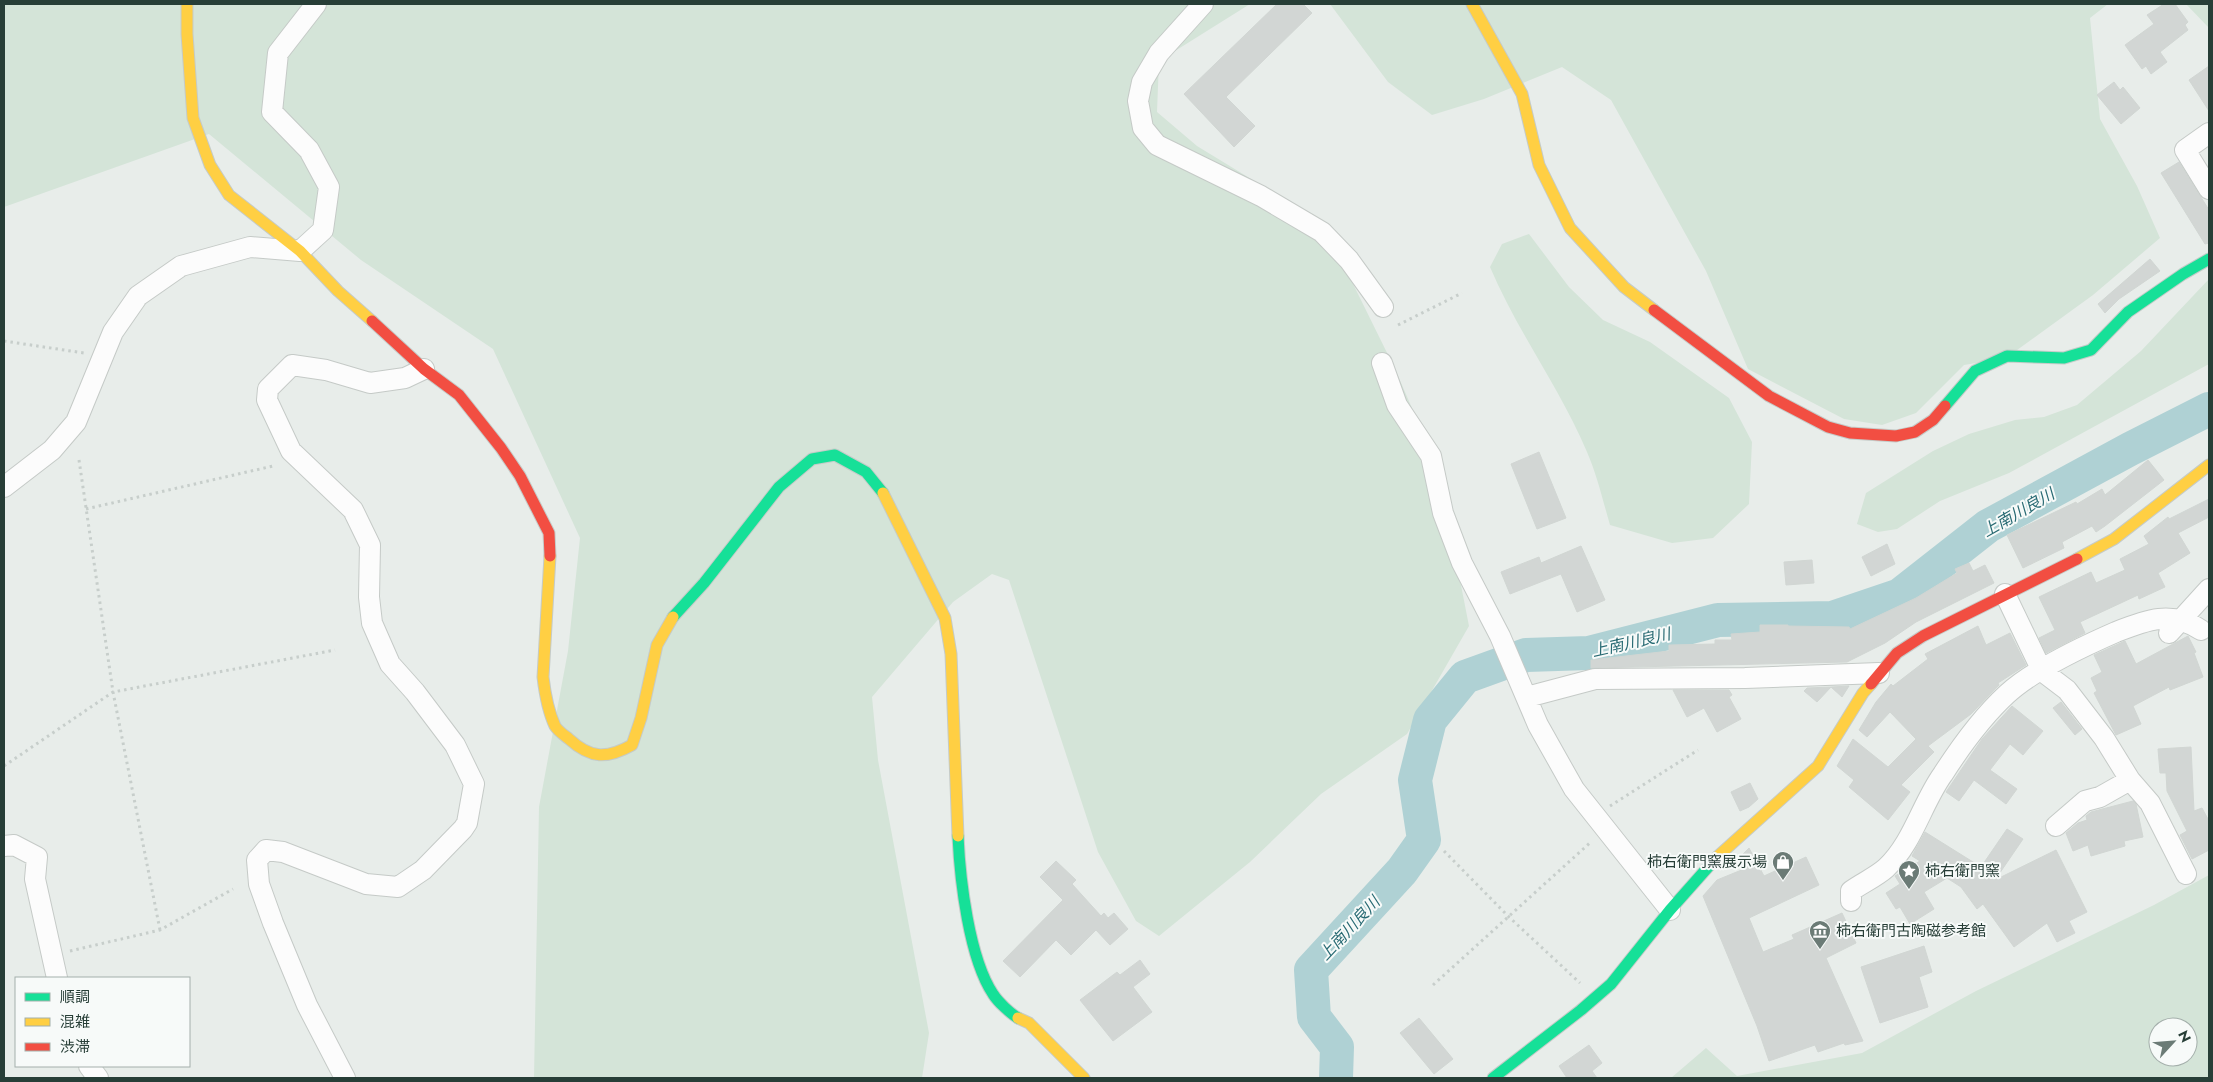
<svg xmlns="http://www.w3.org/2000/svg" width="2213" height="1082" font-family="Jost,'Noto Sans JP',sans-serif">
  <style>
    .green { fill: #d4e4d8; fill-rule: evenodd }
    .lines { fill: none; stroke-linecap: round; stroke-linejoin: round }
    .river { stroke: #afd1d4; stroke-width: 34 }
    .building { fill: #d2d6d4; stroke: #d1d6d3 }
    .street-casing { stroke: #c5cac7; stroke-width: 22 }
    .fast-casing { stroke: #c5cbc8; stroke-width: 13 }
    .slow-casing { stroke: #c5cbc8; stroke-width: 13 }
    .jam-casing { stroke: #c5cbc8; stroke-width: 13 }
    .path { stroke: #c7cecb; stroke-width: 3; stroke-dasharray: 2.5 4; stroke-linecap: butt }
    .street { stroke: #fcfcfc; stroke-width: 20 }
    .fast { stroke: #16e098; stroke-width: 11 }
    .slow { stroke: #ffcf43; stroke-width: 11 }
    .jam { stroke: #f24e42; stroke-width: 11 }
    .labels { text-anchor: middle; stroke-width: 4; stroke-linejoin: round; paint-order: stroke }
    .poi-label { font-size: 15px; fill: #273e37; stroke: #f7faf9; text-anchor: start }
    .water-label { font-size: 16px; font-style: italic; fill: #286a73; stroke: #f7faf9 }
  </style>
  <rect width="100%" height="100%" fill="#e8edea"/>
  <!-- green -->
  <path class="green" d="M4 4H1250L1159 61 1157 112 1197 146 1323 223 1395 369 1438 468 1469 626 1407 734 1321 794 1250 862 1159 936 1136 921 1098 852 1009 580 992 574 953 602 872 697 878 760 929 1033 922 1078H534L539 807 568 651 580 538 493 349 361 260 209 134 4 207Z
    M1330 4H2108L2090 18 2100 119 2137 186 2160 238 2093 295 2006 358 1964 365 1916 413 1882 425 1844 419 1748 369 1706 271 1611 100 1562 67 1484 99 1432 115 1388 82Z
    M2186 4H2209V28Z
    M1529 234 1569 287 1603 320 1650 342 1729 398 1752 442 1749 504 1713 538 1672 543 1610 525C1603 501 1597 475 1587 452 1560 388 1517 331 1490 267L1502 244Z
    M2209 279V364L2009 473 1940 501 1897 529 1878 532 1857 524 1866 493 1933 451 1969 434 2015 420 2044 417 2077 405 2141 351Z
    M2209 875V1078H1671L1706 1048 1737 1076 1862 1053 1976 991 2154 905ZM2158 1027H2188V1057H2158Z"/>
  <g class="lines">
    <!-- river -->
    <path class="river" d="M1336 1078 1337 1047 1314 1017 1311 970 1402 871 1424 840 1415 780 1430 720 1465 677 1526 655 1589 653 1718 620 1832 618 1900 595 1988 526 2130 449 2209 409"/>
  </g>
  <!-- building -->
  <path class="building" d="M1277 4H1303L1312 13 1226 97 1255 126 1234 147 1184 94Z
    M2164 4H2175L2188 22 2185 25 2188 30 2160 52 2167 62 2151 74 2146 66 2142 69 2125 45 2154 24 2147 15Z
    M2209 66V111L2189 80Z
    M2114 82 2120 90 2123 87 2140 108 2121 124 2097 95Z
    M2179 162 2209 210V243L2205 244 2161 173Z
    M2150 259 2160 271 2119 299 2105 313 2098 304Z
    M1539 452 1566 518 1537 529 1511 464Z
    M2148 460 2164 480 2105 526 2096 532 2092 526 2062 542 2064 548 2023 568 2007 535 2076 502 2077 504 2102 489 2105 495Z
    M2209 499V517L2178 533 2190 553 2158 573 2165 587 2139 599 2138 595 2080 622 2085 633 2046 653 2039 638 2055 630 2039 597 2091 572 2096 583 2125 570 2120 559 2149 544 2144 536 2168 517 2169 519Z
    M1887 544 1895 564 1871 576 1862 557Z
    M1581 546 1605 600 1577 612 1561 574 1510 594 1501 572 1539 557 1541 563Z
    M1812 560 1814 583 1786 585 1784 562Z
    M1969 563 1973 571 1985 565 1994 583 1916 622 1885 643 1847 662 1591 668V660L1669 651V645L1715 644V640H1732L1731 634 1760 632V625H1788V626L1849 627 1850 629 1916 598 1957 573 1955 569Z
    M1978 626 1986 645 2010 633 2026 665 1998 683 1999 685 1971 714 1928 746 1934 752 1901 785 1910 792 1888 820 1849 787 1854 780 1837 766 1853 739 1888 767 1916 739 1890 712 1867 737 1859 730 1876 702 1891 684 1893 686 1928 659 1925 654Z
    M2188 636 2196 652 2194 653 2203 677 2170 690 2169 687 2133 706 2141 724 2116 735 2094 693 2097 691 2091 678 2102 672 2094 655 2125 641 2136 664Z
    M1849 686 1842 697 1831 687Z
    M1831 687 1817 702 1804 691 1807 688Z
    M1673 690H1729L1732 695 1729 697 1741 719 1717 732 1704 708 1687 717Z
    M2061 702 2082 729 2075 735 2053 708Z
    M2012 706 2043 731 2023 755 2010 744 1990 770 2017 789 2006 804 1974 780 1959 801 1946 792 1982 739Z
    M2191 747 2194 811 2202 808 2209 821V850L2192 859 2180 835 2187 831 2167 791 2166 773H2160L2158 749Z
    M1750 783 1758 799 1749 807 1740 811 1731 792Z
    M2133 801 2136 804 2143 837 2124 841 2125 846 2091 856 2088 845 2073 851 2066 833 2078 823 2087 820 2086 816 2091 812Z
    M2007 829 2023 839 1995 880 2056 850 2087 912 2069 921 2075 933 2057 942 2047 923 2014 947 1983 904 1977 909 1961 887 1947 878 1924 892 1934 909 1910 924 1900 907 1896 909 1886 893 1900 884 1895 876 1920 861 1912 856 1925 832 1981 867Z
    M1749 848 1764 876 1806 857 1819 885 1749 918 1763 952 1794 939 1792 935 1842 913 1856 943 1826 958 1863 1041 1845 1045 1844 1043 1818 1052 1815 1045 1769 1061 1757 1026 1703 896 1717 880 1744 869 1739 858Z
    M1056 861 1076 880 1072 884 1101 916 1104 913 1108 918 1114 913 1128 929 1110 945 1096 930 1071 955 1056 940 1020 977 1003 961 1063 900 1040 877Z
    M1924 946 1932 972 1919 977 1928 1007 1880 1023 1861 967Z
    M1140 960 1150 974 1133 987 1152 1012 1113 1041 1080 1000 1117 972 1120 975Z
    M1419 1018 1453 1059 1434 1074 1400 1033Z
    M1589 1045 1602 1063 1592 1071 1597 1078H1567L1559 1066Z"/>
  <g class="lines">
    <!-- street casing -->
    <g class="street-casing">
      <path id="street" d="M1203 4 1159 53 1142 82 1138 101 1143 128 1157 145 1261 196 1322 232 1349 260 1383 307
        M2209 133 2185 150 2209 189
        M1382 363 1397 405 1431 456 1443 513 1462 563 1500 636 1538 725 1574 789 1670 910
        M4 487 52 450 76 422 113 332 138 296 181 266 250 247 300 251 323 230 329 187 309 150 272 112 278 53 316 4
        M2005 594 2042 671 2067 690 2104 738 2130 780 2150 803 2186 874
        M2169 633 2209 589
        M1527 697 1595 679 1745 678 1879 673
        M2056 826 2085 801 2100 797 2130 780
        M4 846 14 845 37 857 35 879 57 978
        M1851 901V891C1862 883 1876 877 1886 868 1913 843 1922 803 1943 774 1961 746 1982 717 2007 694 2032 671 2084 646 2116 632 2146 620 2172 610 2201 630
        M89 1066 98 1078
        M345 1078 307 1005 273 923 259 884 257 860 266 850 283 852 366 884 398 887 423 870 463 829 467 823 474 784 455 745 415 692 390 664 372 623 369 597 370 545 353 510 291 451 267 400 268 389 292 365 326 370 370 383 405 378 424 369"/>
    </g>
    <!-- fast casing -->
    <g class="fast-casing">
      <path id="fast" d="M1945 406 1975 371 2007 356 2064 358 2091 350 2128 312 2183 274 2209 259
        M673 617 704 583 779 487 812 459 835 455 866 472 883 493
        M958 836C960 880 969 958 993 994 998 1002 1010 1013 1018 1018
        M1493 1078 1581 1010 1611 984 1670 910 1717 857"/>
    </g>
    <!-- slow casing -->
    <g class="slow-casing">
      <path id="slow" d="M187 4V34L193 118 210 165 229 195 300 251 338 291 372 321
        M1472 4 1522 94 1539 165 1570 228 1624 287 1654 310
        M883 493 945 618 951 654 958 836
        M550 556 543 677C545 694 548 711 555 726 558 731 564 735 569 739 591 759 607 759 632 745L641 718 657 645 673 617
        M2077 559 2114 539 2209 465
        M1717 857 1818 766 1863 693 1871 684
        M1018 1018 1029 1023 1084 1078"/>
    </g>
    <!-- jam casing -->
    <g class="jam-casing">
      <path id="jam" d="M1654 310 1769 396 1828 427 1850 433 1896 436 1915 432 1933 420 1945 406
        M372 321 424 369 459 395 501 448 520 476 549 533 550 556
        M1871 684 1897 653 1923 636 2077 559"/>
    </g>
    <!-- path -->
    <path class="path" d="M1398 325 1462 293
      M4 341 84 353
      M79 460 113 692 160 930
      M86 509 273 466
      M4 766 113 692 335 650
      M1610 806 1698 750
      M1444 851 1509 917 1580 983
      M70 951 160 930 233 889
      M1433 985 1592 841"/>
    <!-- street -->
    <use href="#street" class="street"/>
    <!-- fast -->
    <use href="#fast" class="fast"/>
    <!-- slow -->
    <use href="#slow" class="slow"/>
    <!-- jam -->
    <use href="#jam" class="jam"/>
  </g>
  <!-- icons -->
  <defs>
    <g id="shop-pin" transform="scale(1.125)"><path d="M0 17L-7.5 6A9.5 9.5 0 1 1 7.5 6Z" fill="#6b7b76" stroke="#f7faf9"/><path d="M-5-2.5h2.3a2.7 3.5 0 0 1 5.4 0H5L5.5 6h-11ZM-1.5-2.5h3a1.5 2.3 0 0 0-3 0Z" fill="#fff"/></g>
    <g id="sight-pin" transform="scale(1.125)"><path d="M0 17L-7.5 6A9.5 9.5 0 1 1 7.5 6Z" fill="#6b7b76" stroke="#f7faf9"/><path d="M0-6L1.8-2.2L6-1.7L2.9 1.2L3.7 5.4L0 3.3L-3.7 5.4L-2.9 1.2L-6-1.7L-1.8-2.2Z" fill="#fff"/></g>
    <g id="museum-pin" transform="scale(1.125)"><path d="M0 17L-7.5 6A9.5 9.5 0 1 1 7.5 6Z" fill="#6b7b76" stroke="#f7faf9"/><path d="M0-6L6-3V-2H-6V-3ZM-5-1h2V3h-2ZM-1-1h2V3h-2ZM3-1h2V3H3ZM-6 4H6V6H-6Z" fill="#fff"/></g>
  </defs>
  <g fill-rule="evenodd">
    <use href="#shop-pin" x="1783" y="862"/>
    <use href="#sight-pin" x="1909" y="871"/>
    <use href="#museum-pin" x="1820" y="931"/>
  </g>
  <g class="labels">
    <!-- poi labels -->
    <g class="poi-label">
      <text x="1767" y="867" text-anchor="end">柿右衛門窯展示場</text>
      <text x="1925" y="876">柿右衛門窯</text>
      <text x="1836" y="936">柿右衛門古陶磁参考館</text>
    </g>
    <!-- water labels -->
    <g class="water-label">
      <text transform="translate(2018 512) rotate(-30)" y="6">上南川良川</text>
      <text transform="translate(1631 642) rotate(-13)" y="6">上南川良川</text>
      <text transform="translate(1349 928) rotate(-47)" y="6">上南川良川</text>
    </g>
  </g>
  <!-- border -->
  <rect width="2213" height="1082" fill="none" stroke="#273e37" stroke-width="10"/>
  <!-- legend -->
  <rect x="15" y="977" width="175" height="90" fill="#f7faf9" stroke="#a4afab"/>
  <rect x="25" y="993" width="25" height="8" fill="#16e098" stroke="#a4afab"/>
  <text x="60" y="1002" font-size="15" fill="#273e37">順調</text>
  <rect x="25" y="1018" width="25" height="8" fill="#ffcf43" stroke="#a4afab"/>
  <text x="60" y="1027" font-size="15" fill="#273e37">混雑</text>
  <rect x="25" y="1043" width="25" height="8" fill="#f24e42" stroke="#a4afab"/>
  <text x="60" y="1052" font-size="15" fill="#273e37">渋滞</text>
  <!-- north arrow -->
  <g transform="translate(2173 1042) rotate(64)"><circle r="24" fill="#f7faf9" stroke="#a4afab"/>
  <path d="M0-4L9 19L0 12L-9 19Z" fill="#6b7b76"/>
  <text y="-8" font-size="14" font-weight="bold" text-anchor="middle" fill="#273e37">N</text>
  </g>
</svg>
